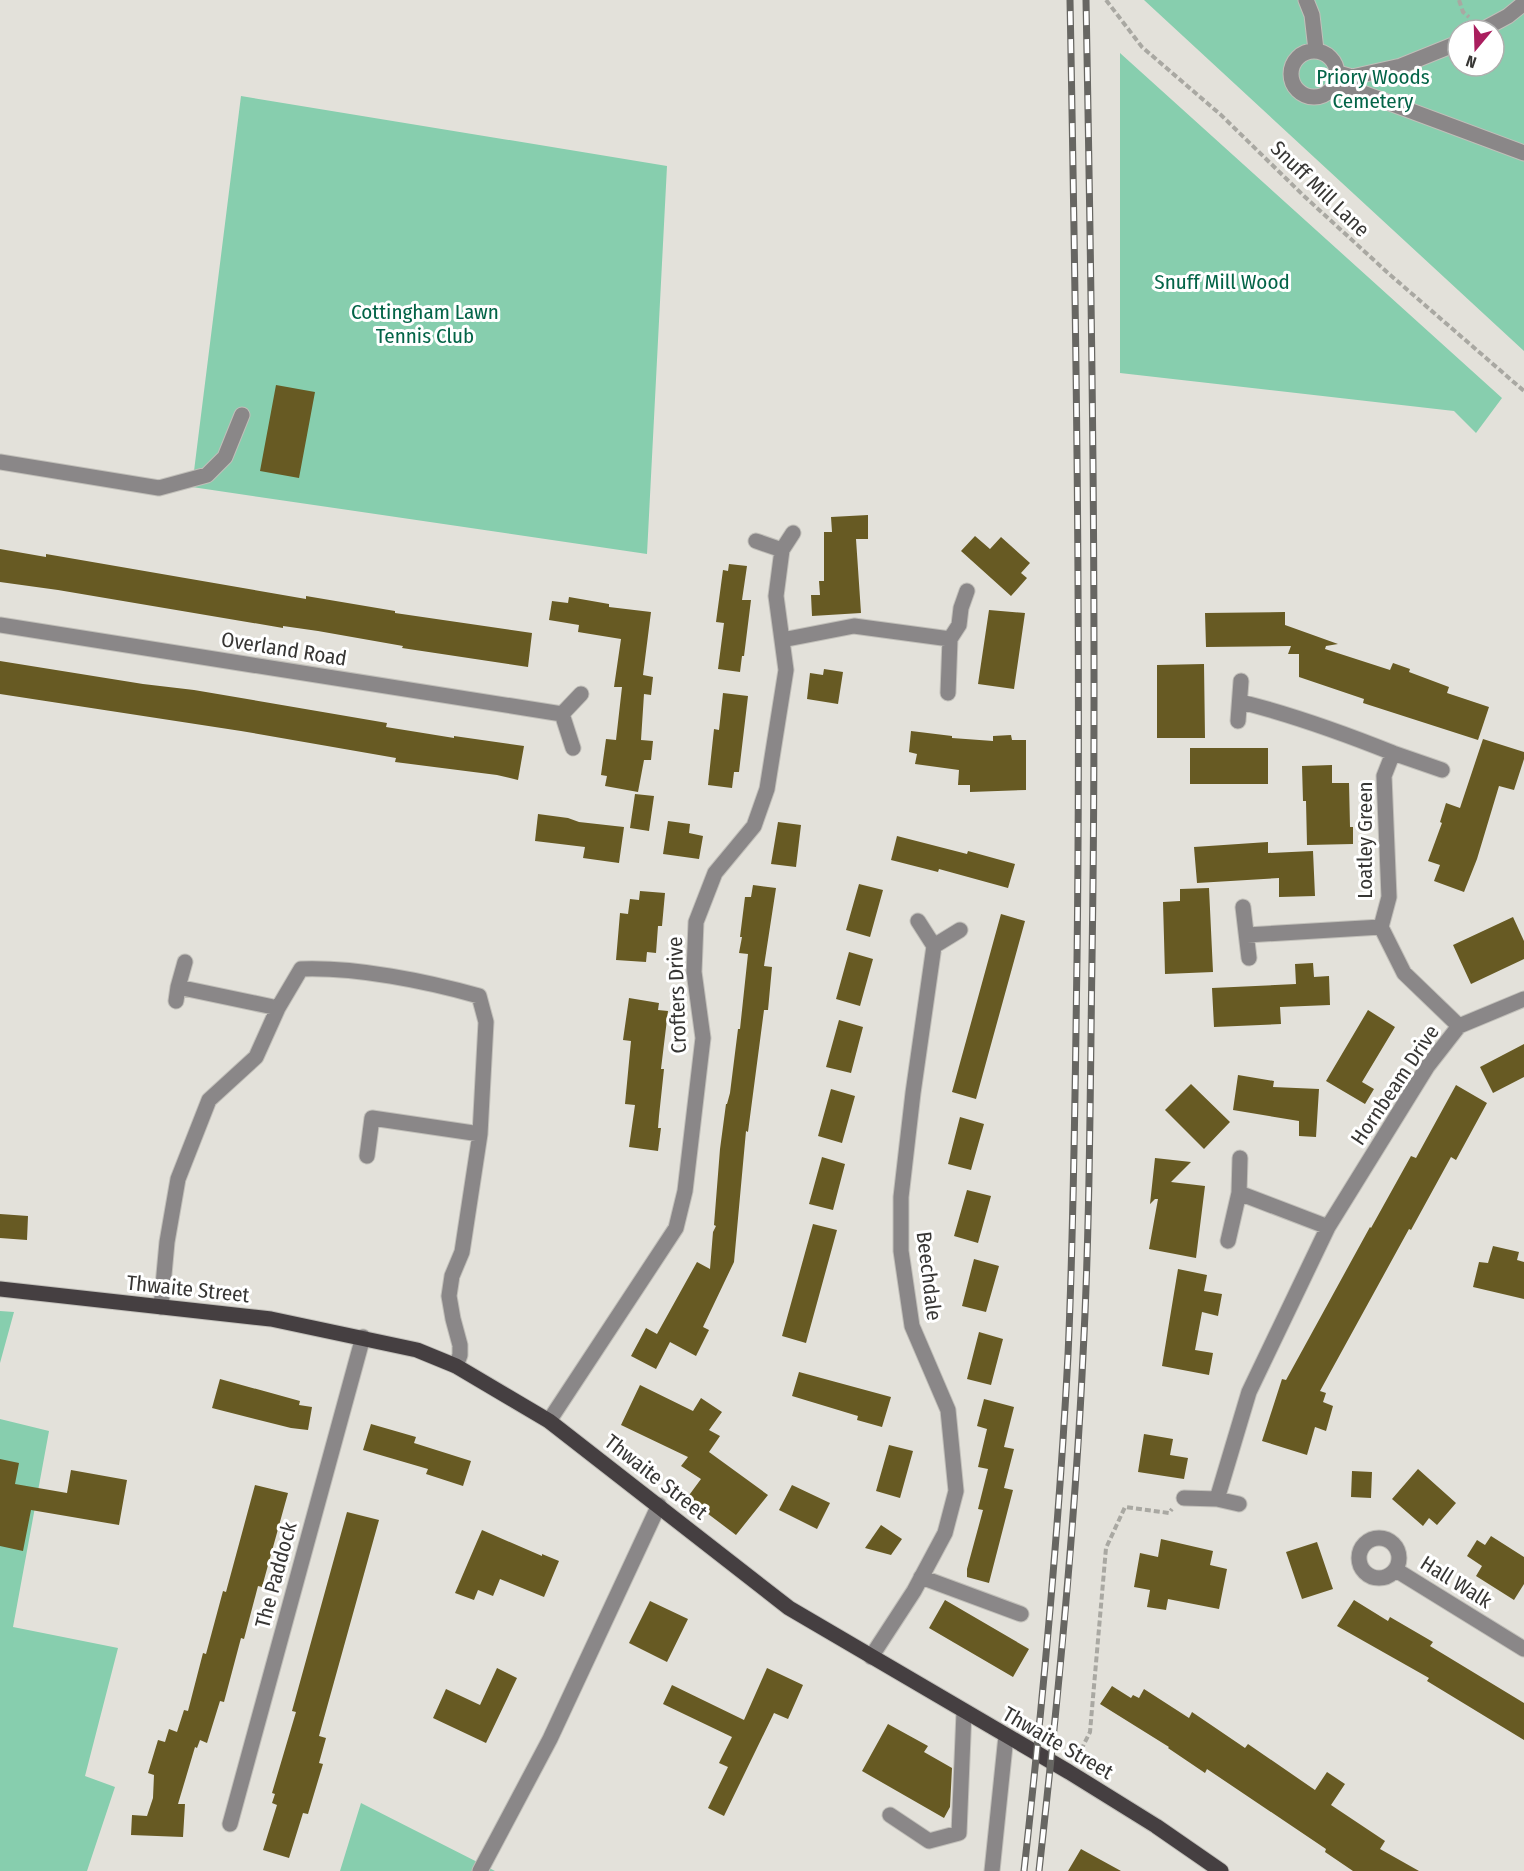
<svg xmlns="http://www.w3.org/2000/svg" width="1524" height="1871" font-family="'Fira Sans Condensed',sans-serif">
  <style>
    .green { fill: #87ceae; fill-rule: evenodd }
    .building { fill: #675a23 }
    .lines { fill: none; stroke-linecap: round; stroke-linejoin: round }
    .minor-casing { stroke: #c1bfb9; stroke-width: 17 }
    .major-casing { stroke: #c1bfb9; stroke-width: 17 }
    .path { stroke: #a9a8a2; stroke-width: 4; stroke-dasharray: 6 3; stroke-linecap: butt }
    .minor { stroke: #8a8788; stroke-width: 15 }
    .major { stroke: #453f41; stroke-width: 15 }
    .rail-casing { stroke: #676662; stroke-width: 7 }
    .rail { stroke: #fff; stroke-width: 4.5; stroke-dasharray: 14; stroke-linecap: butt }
    .labels { text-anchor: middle; stroke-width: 6; stroke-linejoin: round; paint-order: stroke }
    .park-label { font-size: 21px; fill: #036447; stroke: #fff }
    .street-label { font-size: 21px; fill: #373634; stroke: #fff }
  </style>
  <rect width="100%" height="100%" fill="#e3e1da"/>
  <!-- green -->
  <path class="green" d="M1144 0H1524V351ZM1458 30H1494V66H1458Z
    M1120 53 1502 398 1476 433 1454 411 1120 373Z
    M241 96 667 166 647 554 192 487Z
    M0 1311 14 1312 0 1363Z
    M0 1419 49 1431 13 1627 118 1648 85 1776 115 1787 87 1871H0Z
    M361 1803 495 1871H340Z"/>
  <!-- building -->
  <path class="building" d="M276 385 315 392 299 478 260 471Z
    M868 515V539H856L861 613 812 616 811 595H820L819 581H824V532H832L831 517Z
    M975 536 990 549 1001 537 1030 563 1021 573 1027 578 1011 596 961 551Z
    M0 549 46 557V554L306 599V596L395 611V613L532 633 528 667 402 648 403 646 318 631 283 626V628L58 590 0 582Z
    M729 564 747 566 742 600H751L744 656H742L740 672 718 669 724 623 716 622 723 570 728 571Z
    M569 597 609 604V607L651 612 643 675 653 677 651 695 644 694 641 740 653 741 651 760H644L638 792 605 786 607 776 601 775 606 739 616 740 622 687H614L621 639 578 632 579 625 549 620 552 601 568 603Z
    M989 610 1025 613 1014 689 978 684Z
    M1285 612V625L1338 644 1326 646 1325 649 1390 670 1393 663 1410 669 1409 672 1449 687 1447 693 1489 707 1478 740 1363 703 1364 699 1299 677V654H1288L1291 646 1206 647 1205 613Z
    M0 661 143 684 194 690 387 723 386 727 454 738V736L524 746 518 780 497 775 395 762 396 758 241 731 0 694Z
    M1204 664 1205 738H1157V665Z
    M824 669 843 672 838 704 807 699 810 673 823 675Z
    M723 693 748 696 739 772H734L732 788 708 785 714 729 719 730Z
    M911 731 952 736V738L993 741V736L1011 735 1012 740H1026V790L970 792V785H958L959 770 915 764 917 754 909 752Z
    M1483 739 1524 752V759L1514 790 1499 786 1477 859 1464 892 1434 881 1440 865 1428 861 1442 823 1440 822 1446 803 1460 808Z
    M1190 748H1268V784H1190Z
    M1332 765V783H1349L1350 827H1353V844L1307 845 1306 801H1303L1302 766Z
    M635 794 654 796 649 831 630 828Z
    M538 814 568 818 579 822 624 827 619 863 583 858 585 847 535 841Z
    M668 821 690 824 689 833 703 836 699 859 663 854Z
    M778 822 801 825 796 867 771 864Z
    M897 836 967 854 968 851 1015 864 1008 888 939 869 938 872 891 860Z
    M1268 842V853L1313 851 1315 896 1279 897V878L1197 883 1194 847Z
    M859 884 883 890 870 937 846 930Z
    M753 885 776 888 764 966 772 967 768 1010H764L748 1132 746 1131 734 1262 703 1327 709 1330 696 1356 670 1342 656 1369 631 1356 646 1328 657 1334 697 1262 710 1269 713 1232 716 1226 714 1225 720 1149 726 1104H727L730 1093 738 1029H740L748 954 739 953 742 937H740L745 897H751Z
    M1209 888 1213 972 1165 974 1163 902 1180 901V889Z
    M640 891 665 893 662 926H658L656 953 647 952 646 962 616 960 620 913 628 914 630 899 639 900Z
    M1001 914 1025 921 976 1099 952 1092Z
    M1513 917 1524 941V959L1471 984 1453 945Z
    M849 952 873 959 860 1006 836 999Z
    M1313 963 1314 977 1329 976 1330 1005 1280 1007 1281 1024 1214 1027 1212 988 1296 984 1295 964Z
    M629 998 659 1003 658 1010 668 1011 661 1069H664L659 1116 658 1128H661L658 1151 629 1147 635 1105 625 1104 631 1041 623 1040Z
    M1368 1010 1395 1027 1362 1082 1374 1089 1365 1104 1326 1081Z
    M839 1020 863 1027 851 1073 826 1067Z
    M1524 1044V1077L1493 1093 1480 1067Z
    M1238 1075 1274 1081 1273 1087 1319 1089 1316 1137 1299 1136V1121L1233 1110Z
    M1191 1084 1230 1122 1204 1149 1165 1110Z
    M1456 1085 1487 1103 1456 1160 1451 1157 1411 1230 1409 1229 1320 1391 1326 1393 1323 1402 1333 1406 1326 1431 1315 1427 1307 1455 1262 1441 1282 1379 1286 1380 1370 1227 1371 1228 1411 1156 1416 1158Z
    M831 1089 855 1096 842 1143 818 1136Z
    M960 1117 984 1124 971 1170 948 1164Z
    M822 1157 845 1164 833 1210 809 1204Z
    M1155 1158 1191 1162 1171 1182 1205 1186 1196 1258 1149 1249 1158 1199H1155L1150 1204Z
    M967 1190 991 1196 978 1243 954 1236Z
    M0 1214 28 1216 27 1240 0 1238Z
    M813 1224 837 1230 806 1343 782 1336Z
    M1493 1246 1519 1252 1517 1260 1524 1262V1299L1473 1287 1479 1262 1488 1263Z
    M974 1259 999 1266 986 1312 962 1306Z
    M1178 1269 1207 1275 1204 1291 1222 1294 1218 1316 1202 1312 1195 1350 1213 1353 1209 1375 1162 1366Z
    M979 1332 1003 1339 991 1385 967 1379Z
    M799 1372 891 1397 882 1427 857 1420 858 1416 792 1396Z
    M220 1379 300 1401 299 1405 312 1407 308 1430 291 1428 212 1408Z
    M640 1385 693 1411 701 1398 722 1412 709 1430 720 1436 709 1452 768 1495 736 1535 687 1498 701 1479 681 1466 688 1457 621 1425Z
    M984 1399 1014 1407 1004 1447 1014 1449 1004 1488 1013 1490 989 1583 967 1577V1569L983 1510 978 1509 988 1469 978 1467 987 1429 977 1426Z
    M371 1424 416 1437 414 1443 471 1461 463 1486 426 1474 428 1469 363 1450Z
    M1144 1434 1173 1439 1170 1455 1188 1458 1184 1479 1138 1472Z
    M889 1445 913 1451 900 1498 876 1491Z
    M0 1459 19 1463 15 1484 67 1493 71 1470 127 1480 119 1525 31 1510 23 1551 0 1546Z
    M1418 1469 1456 1503 1437 1525 1429 1518 1423 1526 1392 1499Z
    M1352 1471 1372 1472 1371 1498 1351 1497Z
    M255 1485 288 1493 262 1587 258 1586 244 1639 241 1638 224 1702 220 1701 207 1743 200 1740 197 1748 195 1747 178 1804H185L183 1837 131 1835 132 1815 147 1816 153 1798 154 1775 148 1773 158 1740 165 1742 169 1729 177 1732 184 1710 188 1711 203 1653 206 1654 223 1591 226 1592Z
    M792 1485 830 1503 817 1529 779 1510Z
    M347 1512 379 1520 319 1736 326 1738 319 1763 323 1764 308 1814 303 1813 289 1858 263 1850 277 1805 272 1803 275 1794 272 1793 296 1712 292 1711Z
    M881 1525 902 1539 891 1555 865 1548Z
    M482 1530 542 1556V1554L559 1561 544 1597 500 1579 493 1596 478 1590 474 1600 455 1593Z
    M1491 1536 1524 1557V1584L1514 1600 1476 1576 1482 1566 1467 1556 1477 1540 1485 1545Z
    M1161 1539 1213 1551 1210 1565 1227 1569 1219 1609 1168 1599 1166 1610 1147 1607 1150 1590 1134 1587 1140 1553 1158 1557Z
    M1317 1542 1333 1589 1302 1599 1286 1552Z
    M945 1600 1029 1649 1013 1677 929 1628Z
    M1354 1600 1388 1621 1390 1617 1433 1642 1430 1646 1524 1703V1740L1427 1681 1429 1678 1337 1626Z
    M650 1601 688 1619 667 1662 629 1643Z
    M497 1668 517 1678 486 1743 433 1718 446 1689 480 1705Z
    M767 1668 803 1685 788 1719 774 1713 724 1816 708 1808 728 1767 719 1763 732 1737 663 1704 672 1685 744 1720Z
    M1112 1686 1131 1698 1133 1695 1139 1698 1144 1689 1189 1718 1192 1712 1245 1748 1248 1744 1315 1790 1327 1772 1345 1784 1331 1805 1385 1841 1380 1849 1419 1871H1353L1325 1852 1326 1849 1207 1769 1205 1773 1168 1748 1169 1747 1100 1704Z
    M888 1724 928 1746 924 1752 952 1768 950 1807 944 1818 862 1771Z
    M1081 1849 1121 1871H1068Z"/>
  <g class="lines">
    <!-- minor casing -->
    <g class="minor-casing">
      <path id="minor" d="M1306 0 1312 15 1316 50
        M1482 30 1508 16 1524 3
        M1291 74a23 23 0 1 1 46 0a23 23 0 1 1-46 0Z
        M1338 73 1352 77 1401 66 1458 43
        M1336 83 1524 153
        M0 462 159 488 207 475 225 457 242 415
        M756 541 782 550 793 533
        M0 625 562 714
        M782 640 854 626 950 639
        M948 693 950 639 959 625 961 608 967 591
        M1241 702C1293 715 1343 733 1393 753L1384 776 1389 897 1381 927 1404 973 1459 1026
        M1238 721 1241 681
        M573 748 562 714 581 694
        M1393 753 1442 770
        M1243 907 1249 958
        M918 921 934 946 960 930
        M1247 935 1381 927
        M178 987 278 1008
        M176 1001 178 987 185 962
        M367 1156 372 1118 480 1134
        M1239 1193 1328 1227
        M1228 1241 1239 1193 1240 1158
        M161 1307 167 1242 178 1179 209 1100 256 1057 278 1008 301 969C356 967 426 981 479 996L486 1022 480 1134 462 1252 452 1276 449 1296 453 1319 460 1345V1355L456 1366
        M549 1421 676 1228 685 1191 703 1038 694 972 696 922 715 873 754 826 767 789 786 670 776 596 782 550
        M1184 1498 1217 1499 1239 1504
        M1217 1499 1249 1392 1328 1227 1427 1067 1459 1026 1524 999
        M1359 1558a20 20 0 1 1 40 0a20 20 0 1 1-40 0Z
        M1396 1570 1524 1649
        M921 1577 1021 1614
        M871 1657 914 1591 945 1533 956 1491 948 1410 912 1326 901 1251V1197L913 1093 934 946
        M890 1815 929 1841 959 1833 964 1712
        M230 1824 363 1337
        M480 1871 550 1739 659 1505
        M992 1871 1006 1736"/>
    </g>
    <!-- major casing -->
    <g class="major-casing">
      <path id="major" d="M0 1289 271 1319 417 1350 456 1366 549 1421 789 1608 1069 1772 1156 1826 1221 1871"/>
    </g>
    <!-- path -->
    <path class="path" d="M1106 0 1142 47 1221 115 1305 197 1388 273 1524 391
      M1459 0 1463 12 1469 17
      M1077 1758 1090 1732 1106 1548 1125 1507 1169 1513 1172 1509"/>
    <!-- minor -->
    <use href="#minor" class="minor"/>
    <!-- major -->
    <use href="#major" class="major"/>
    <!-- rail casing -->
    <g class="rail-casing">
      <path id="rail" d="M1024 1871C1043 1700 1059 1528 1068 1355 1074 1224 1075 1092 1077 960 1081 640 1076 320 1070 0
        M1039 1871C1058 1700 1075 1528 1083 1355 1090 1224 1090 1092 1092 960 1097 640 1092 320 1086 0"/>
    </g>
    <!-- rail -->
    <use href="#rail" class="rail"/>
  </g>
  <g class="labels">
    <!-- park labels -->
    <g class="park-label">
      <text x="1373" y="84">Priory Woods<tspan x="1373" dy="24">Cemetery</tspan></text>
      <text x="1222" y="289">Snuff Mill Wood</text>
      <text x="425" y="319">Cottingham Lawn<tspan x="425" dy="24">Tennis Club</tspan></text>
    </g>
    <!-- street labels -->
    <g class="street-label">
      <text transform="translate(1320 189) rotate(44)" y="7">Snuff Mill Lane</text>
      <text transform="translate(284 649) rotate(9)" y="7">Overland Road</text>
      <text transform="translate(1365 840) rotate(-90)" y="7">Loatley Green</text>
      <text transform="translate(677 995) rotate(-92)" y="7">Crofters Drive</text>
      <text transform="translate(1395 1085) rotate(-56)" y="7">Hornbeam Drive</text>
      <text transform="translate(929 1276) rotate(83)" y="7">Beechdale</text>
      <text transform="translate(188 1289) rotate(6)" y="7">Thwaite Street</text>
      <text transform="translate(656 1477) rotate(38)" y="7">Thwaite Street</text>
      <text transform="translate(276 1575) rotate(-75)" y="7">The Paddock</text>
      <text transform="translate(1456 1582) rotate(32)" y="7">Hall Walk</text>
      <text transform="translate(1058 1743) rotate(30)" y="7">Thwaite Street</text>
    </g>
  </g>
  <!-- north arrow -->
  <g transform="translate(1476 48) rotate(199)"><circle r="28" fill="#ffffff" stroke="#afafae" stroke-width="1.5"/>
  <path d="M0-4.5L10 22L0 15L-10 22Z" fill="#aa1e5e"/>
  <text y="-9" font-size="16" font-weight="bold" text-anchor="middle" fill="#373634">N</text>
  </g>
</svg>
